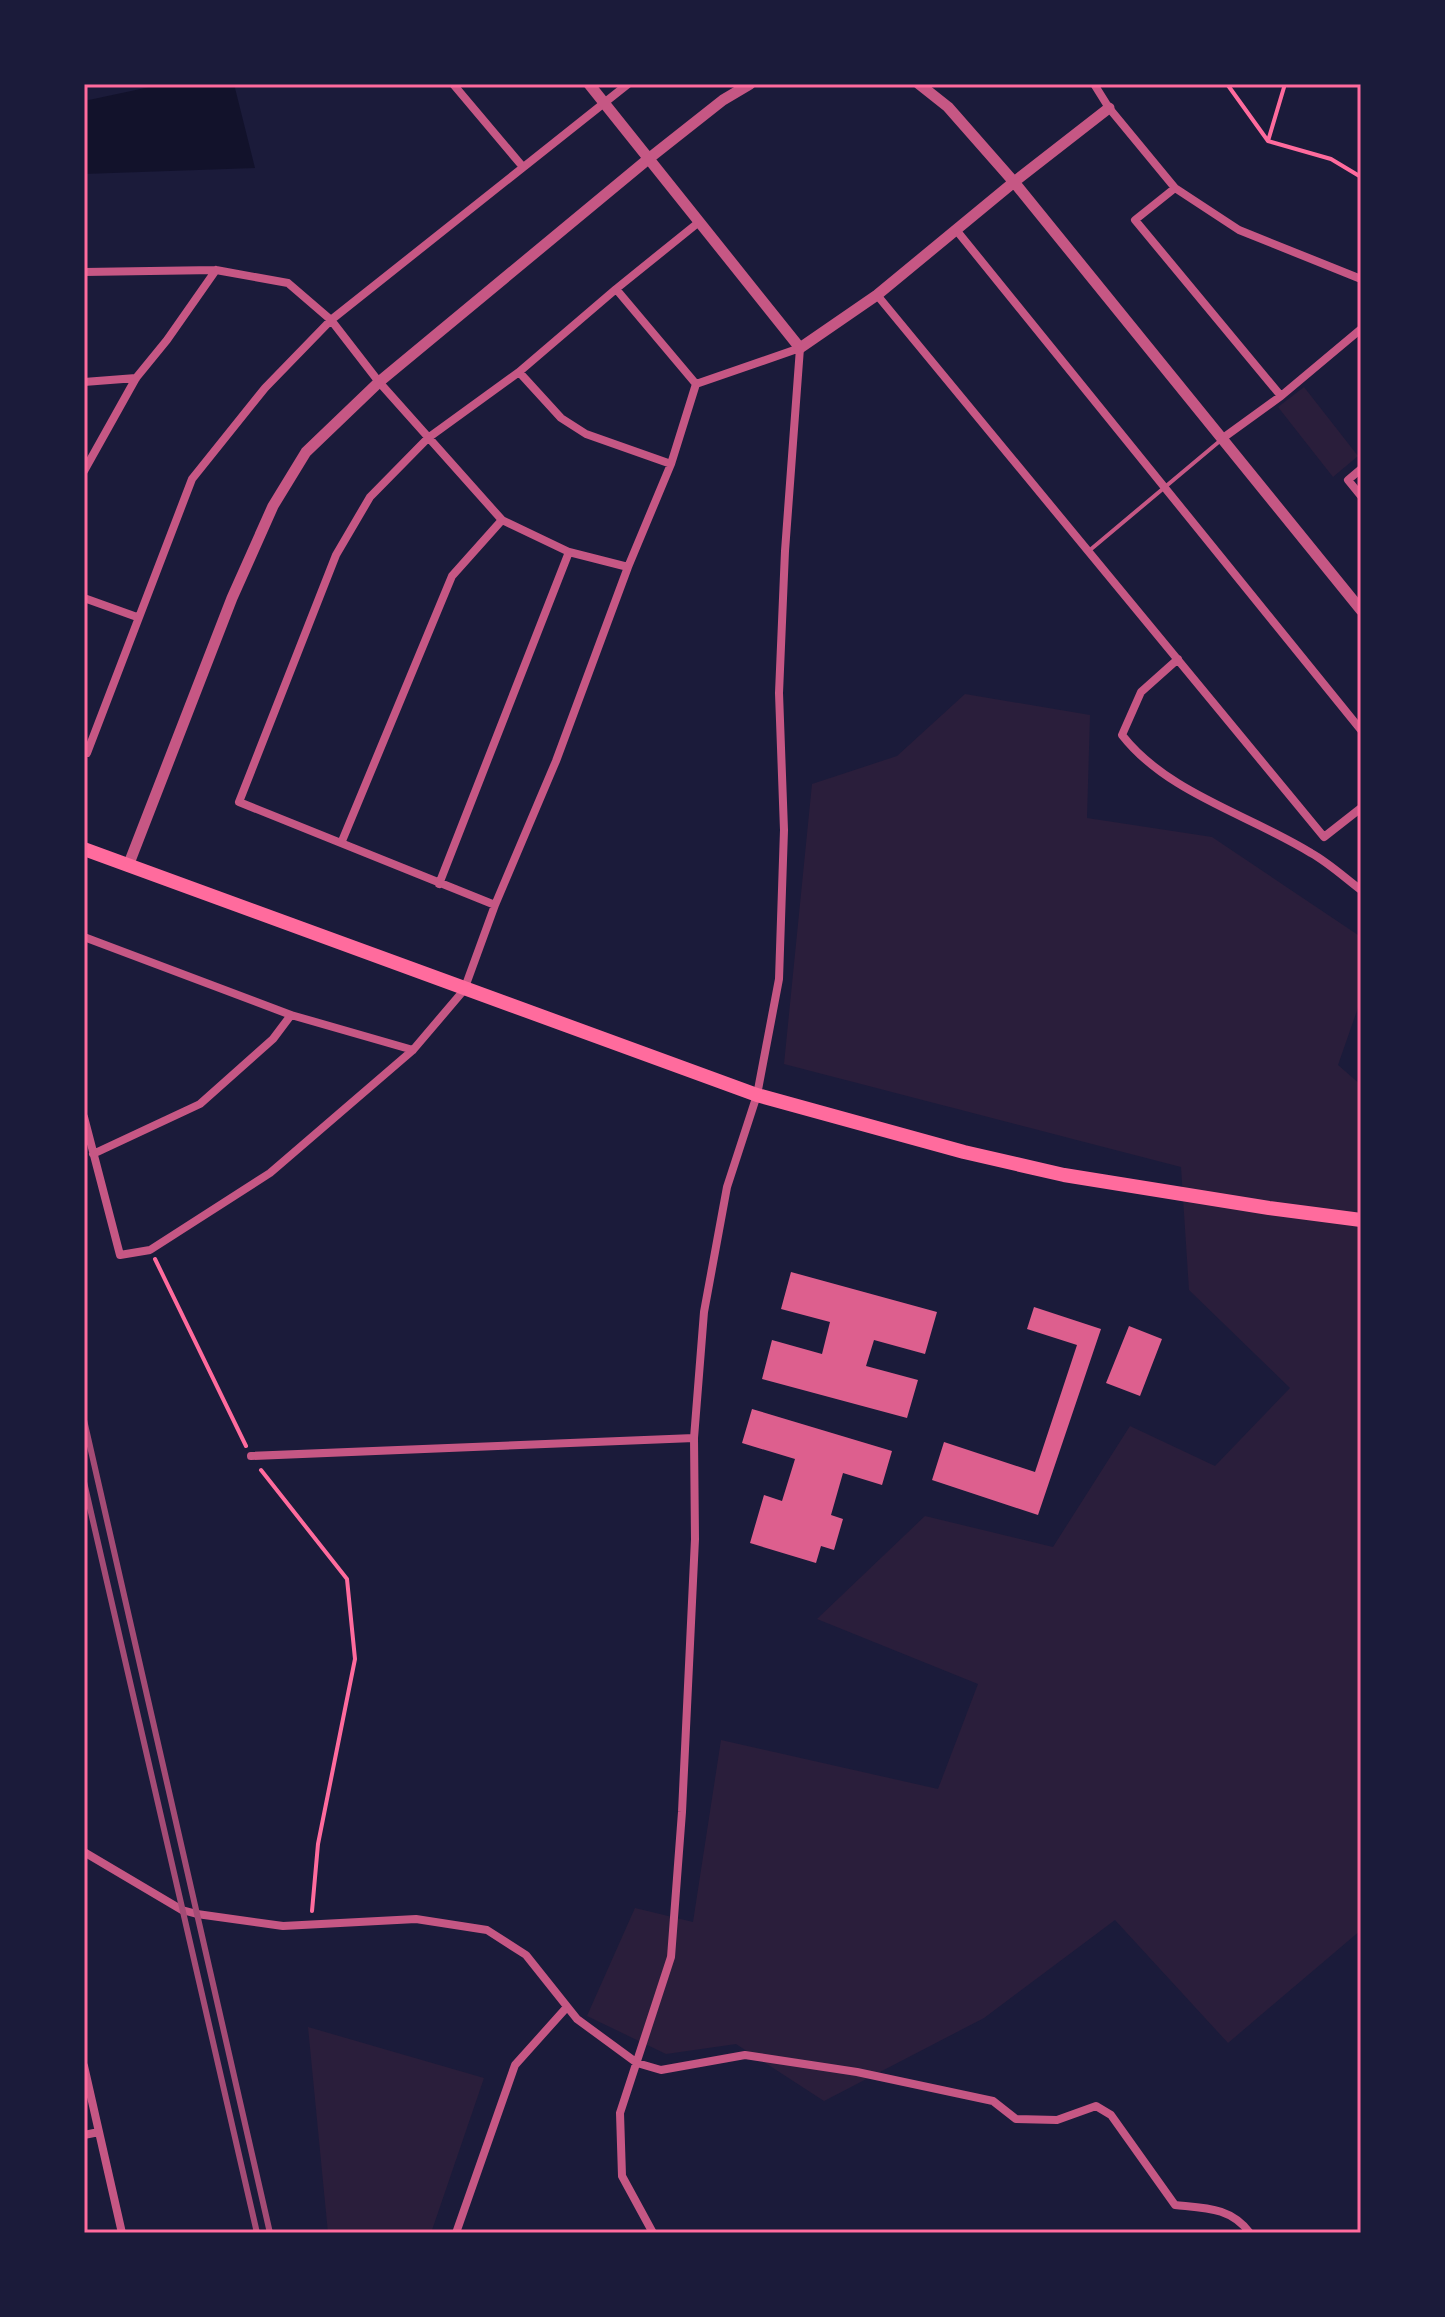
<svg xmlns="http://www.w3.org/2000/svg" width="1445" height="2317" font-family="Signika,sans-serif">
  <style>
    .green { fill: #2a1e3b }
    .water { fill: #12122b }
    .building { fill: #dd5f8e }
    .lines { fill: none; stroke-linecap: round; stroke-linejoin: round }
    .path { stroke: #ff6b9d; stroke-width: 4 }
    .service { stroke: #c65784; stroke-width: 4 }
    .minor { stroke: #c65784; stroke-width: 8 }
    .tertiary { stroke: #c65784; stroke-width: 11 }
    .primary { stroke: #ff6b9d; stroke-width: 14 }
    .rail { stroke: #a44b75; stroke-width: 6 }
    .neatline { fill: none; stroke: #ff6b9d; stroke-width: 3 }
  </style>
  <rect width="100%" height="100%" fill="#1b1b3a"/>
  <!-- green -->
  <path class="green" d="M1304 387 1358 456 1333 477 1278 407Z
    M965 694 1090 715 1087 818 1212 837 1361 937V999L1338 1065 1361 1085V1930L1228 2043 1115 1920 984 2018 824 2101 736 2044 666 2054 587 2016 635 1908 693 1922 721 1740 938 1789 978 1684 817 1619 925 1516 1053 1547 1130 1426 1215 1466 1290 1388 1189 1290 1181 1167 784 1064 812 784 897 756Z
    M308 2027 484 2078 431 2233H328Z"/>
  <!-- water -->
  <path class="water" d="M164 84H234L255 168 84 174V101Z"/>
  <!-- building -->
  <path class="building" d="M791 1272 937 1312 925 1354 874 1340 866 1366 918 1380 907 1418 762 1379 772 1340 822 1354 830 1322 781 1309Z
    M1034 1307 1101 1329 1038 1515 932 1480 944 1442 1035 1472 1077 1345 1027 1329Z
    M1129 1326 1162 1339 1140 1396 1106 1383Z
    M752 1409 892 1451 882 1485 843 1473 831 1515 843 1519 834 1550 821 1546 816 1563 750 1543 764 1495 782 1501 795 1459 742 1443Z"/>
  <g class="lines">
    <!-- path -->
    <path class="path" d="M1227 84 1268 141 1331 159 1361 177
      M1268 141 1285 84
      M155 1259 246 1446
      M261 1470 347 1579 355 1659 318 1844 312 1911"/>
    <!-- service -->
    <path class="service" d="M1090 550 1221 440"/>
    <!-- minor -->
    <path class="minor" d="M453 84 523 167
      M1094 84 1109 108 1175 188 1239 230 1361 279
      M1175 188 1135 220 1281 396
      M957 231 1361 730
      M84 272 216 270 288 283 331 320 379 382 502 520 569 552 628 567
      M616 289 696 384
      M877 295 1324 837 1361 808
      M519 372 561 418 586 434 671 464
      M84 382 136 378
      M1223 438 1281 396 1361 329
      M1361 469 1348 480 1361 496
      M84 471 136 378 167 340 216 270
      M84 598 137 617
      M1178 659 1141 692 1122 735C1167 793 1250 815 1311 853 1329 863 1345 878 1361 890
      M84 752 87 753 192 479 265 388 331 320 628 84
      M342 841 452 576 502 520
      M439 884 569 552
      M495 905 239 802 336 555 370 497 428 438 519 372 616 289 699 222
      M84 937 291 1015 413 1050
      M84 1117 120 1255 150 1250 270 1173 413 1050 464 990 495 905 556 761 628 567 671 464 696 384 800 348 785 551 779 693 784 830 779 979 757 1095 727 1187 704 1312 694 1438 695 1539 682 1812 671 1957 620 2113 622 2176 653 2233
      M93 1154 200 1104 273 1039 291 1015
      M251 1456 694 1438
      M84 1852 182 1910 197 1914 283 1926 416 1919 487 1930 526 1955 577 2019 637 2063 661 2070 745 2055 857 2072 993 2101 1016 2119 1057 2120 1096 2106 1111 2115 1175 2205C1205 2208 1231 2207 1250 2233
      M84 2066 122 2233
      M84 2135 99 2132
      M456 2233 515 2065 567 2007"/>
    <!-- tertiary -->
    <path class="tertiary" d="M589 84 800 348 877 295 1014 182 1109 108
      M919 84 948 107 1014 182 1361 610
      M128 866 232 598 273 506 306 452 379 382 647 160 723 100 750 84"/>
    <!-- primary -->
    <path class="primary" d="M84 849 757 1095 964 1152 1064 1175 1269 1208 1361 1220"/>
    <!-- rail -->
    <path class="rail" d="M84 1420 270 2233
      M84 1482 257 2233"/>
  </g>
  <!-- border -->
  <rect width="1445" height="2317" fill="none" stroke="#1b1b3a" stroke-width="172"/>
  <rect x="86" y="86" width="1273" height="2145" class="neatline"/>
</svg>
